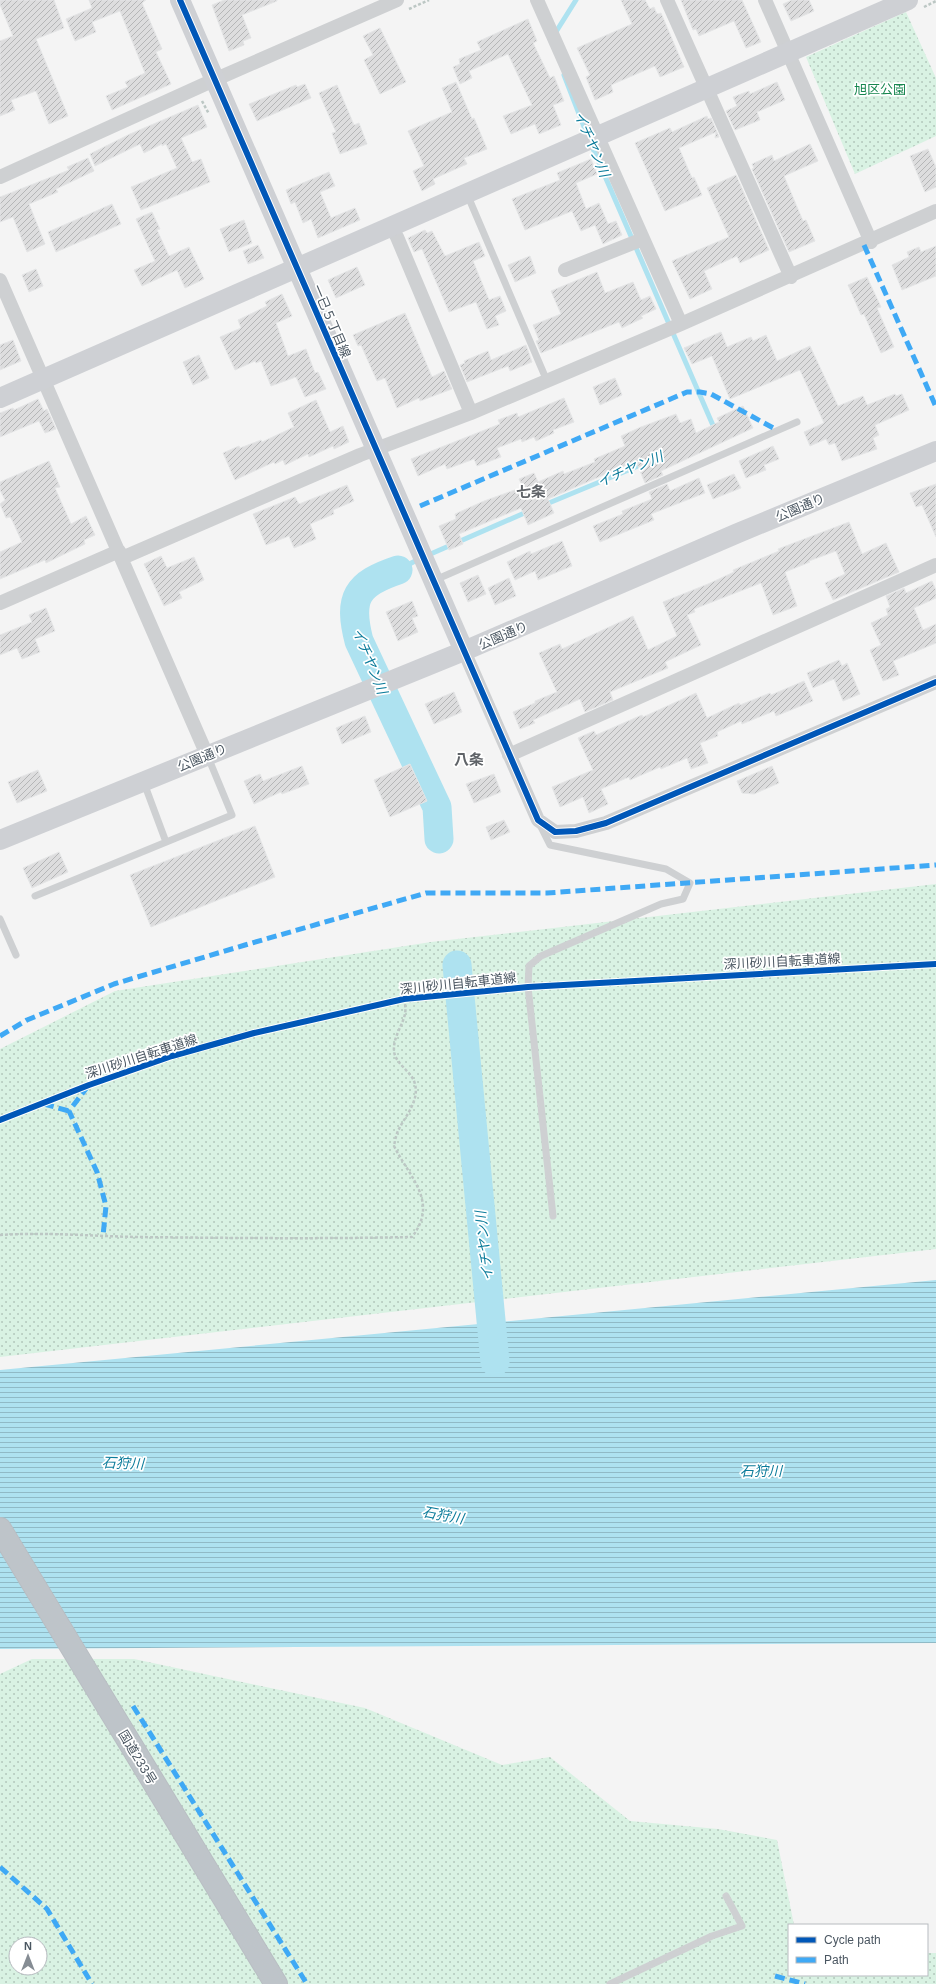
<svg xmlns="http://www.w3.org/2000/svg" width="936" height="1984" font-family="Helvetica,'Noto Sans JP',sans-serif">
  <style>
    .park { fill: url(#park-dots); fill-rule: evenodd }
    .water { fill: url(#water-rules) }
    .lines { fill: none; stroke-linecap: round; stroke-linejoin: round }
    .stream { stroke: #aee2f0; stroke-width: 5 }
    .river { stroke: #aee2f0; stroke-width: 29 }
    .building { fill: url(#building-hatch); stroke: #e5e6e7 }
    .highway-casing { stroke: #b9bec3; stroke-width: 24 }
    .path { stroke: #bcc7c4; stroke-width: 2.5; stroke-dasharray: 3 2; stroke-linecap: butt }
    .lane { stroke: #ced0d2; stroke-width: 7 }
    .street { stroke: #ced0d2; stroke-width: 14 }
    .secondary { stroke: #ced0d4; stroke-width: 20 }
    .highway { stroke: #bec4c9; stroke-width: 22 }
    .quiet { stroke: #3fa9f5; stroke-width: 5; stroke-dasharray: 10 5; stroke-linecap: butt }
    .cycleway-casing { stroke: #fff; stroke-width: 8 }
    .cycleway { stroke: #0057b8; stroke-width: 6 }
    .labels { text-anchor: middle; stroke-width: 3.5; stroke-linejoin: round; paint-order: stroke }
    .park-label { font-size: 13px; fill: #17864f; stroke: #fff }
    .street-label { font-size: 13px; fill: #4a5661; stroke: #fff }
    .water-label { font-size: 14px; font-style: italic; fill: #0c7c9b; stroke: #fff }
    .quarter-label { font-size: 15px; font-weight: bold; fill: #5f6368; stroke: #fff }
  </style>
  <defs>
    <pattern id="park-dots" width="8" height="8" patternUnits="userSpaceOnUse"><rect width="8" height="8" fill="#d9f2e3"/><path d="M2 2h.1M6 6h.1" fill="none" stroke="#b2c7bb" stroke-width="1.8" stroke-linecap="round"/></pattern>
    <pattern id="water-rules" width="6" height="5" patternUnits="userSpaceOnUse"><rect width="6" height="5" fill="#aee2f0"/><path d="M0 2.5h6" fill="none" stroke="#90bac6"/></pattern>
    <pattern id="building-hatch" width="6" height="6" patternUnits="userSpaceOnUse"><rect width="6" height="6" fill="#ddddde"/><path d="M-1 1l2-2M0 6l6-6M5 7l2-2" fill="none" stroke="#b5b6b7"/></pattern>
  </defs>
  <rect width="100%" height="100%" fill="#f4f4f4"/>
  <!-- park -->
  <path class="park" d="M906 12 936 78V136L855 174 806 57Z
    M936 884V1249L0 1357V1049L115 991 431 942Z
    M32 1659H134L365 1708 502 1765 550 1757 630 1821 718 1829 777 1840 794 1925H789V1975H927V1953H936V1984H0V1674ZM16 1944H40V1968H16Z"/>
  <!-- water -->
  <path class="water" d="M936 1280V1643L0 1649V1370Z"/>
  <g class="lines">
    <!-- stream -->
    <path class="stream" d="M554 35 576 0
      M564 75 588 137
      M591 144 715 430
      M544 505 643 464
      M426 556 529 511
      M398 570 419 559"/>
    <!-- river -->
    <path class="river" d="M398 570C356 584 348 598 359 641L437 807 439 839
      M457 965 495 1362"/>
  </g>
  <!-- building -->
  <path class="building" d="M0 0H54L64 28 36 39 68 116 49 124 36 91 11 100 15 110 0 116V41L13 36 0 5Z
    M89 0H146L142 3 162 49 156 52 171 84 112 110 106 96 128 87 125 82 145 73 120 11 92 22 96 32 75 41 66 19 92 8Z
    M224 0H277V1L242 15 251 38 243 41 244 45 229 51 212 5Z
    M621 0H645L650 9 654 7 657 14 661 13 684 67 660 77 655 66 611 85 613 92 595 100 586 77 590 75 577 48 632 24Z
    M681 0H742L761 42 746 48 734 21 699 36 696 29 693 30Z
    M792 0H809L814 11 791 21 783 4Z
    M528 19 537 41 533 43 550 78 554 76 564 101 553 105 561 125 539 134 535 124 511 134 503 116 532 105 508 54 469 71 472 78 460 84 453 67 460 64 459 59 481 50 477 42Z
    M380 28 406 82 380 94 364 60 373 55 363 36Z
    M456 82 472 119 474 118 487 149 464 158 467 164 433 179 435 184 422 191 413 171 424 166 408 131 452 112 442 88Z
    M777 82 785 100 757 112 760 120 735 130 726 111 737 106 733 97 749 91 750 94Z
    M305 84 311 98 257 121 249 104 296 85 297 87Z
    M337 85 354 125 359 123 367 144 340 154 332 133 336 132 319 93Z
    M198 105 207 127 181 138 192 162 201 159 210 182 141 210 131 187 177 168 166 144 162 146V144L144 153 140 144 95 166 90 154 130 134Z
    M707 116 708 119 711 118 719 137 715 138 716 132 679 148 692 178 694 177 702 195 665 211 635 143 670 128 672 132Z
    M810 144 818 161 784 176 803 221 806 220 815 241 789 252 752 169 754 168 752 164 772 155 774 161Z
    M928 149 936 167V187L925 192 910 156Z
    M88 158 94 171 56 189 58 192 29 204 45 244 27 252 13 217 0 222V197L69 170 67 167Z
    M591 159 597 174 576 183 586 209 599 203 608 224 616 221 622 235 603 244 595 225 581 231 572 211 525 230 512 199 560 180 557 173Z
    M329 172 335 186 320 192 331 218 355 208 360 220 318 238 311 219 303 223 295 202 291 204 286 190Z
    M736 175 769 250 740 263 737 256 704 271 712 289 690 299 672 261 729 237 707 188Z
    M112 204 121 224 56 252 48 232Z
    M152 212 160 229 157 230 169 256 189 247 204 279 185 288 177 270 142 286 134 270 155 261 136 219Z
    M244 220 252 243 229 252 220 229Z
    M425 230 427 233 432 231 445 256 479 242 485 256 473 261 489 300 500 296 506 311 495 316 499 325 487 329 476 302 449 312 422 249 414 252 408 238Z
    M258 245 264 258 248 264 243 251Z
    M936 246V276L902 290 892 265 909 257 907 252 919 247 921 252Z
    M530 256 536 273 515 282 508 265Z
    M357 267 365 285 336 298 328 280Z
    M36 269 43 286 29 292 22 275Z
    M597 272 605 293 633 282 641 300 650 296 656 309 641 316 643 318 622 328 619 322 541 353 536 341 539 340 533 325 561 314 551 291Z
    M867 277 881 307 877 308 894 347 881 353 864 314 861 315 848 285Z
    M282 294 292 316 276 323 288 356 306 349 315 373 318 372 326 389 305 397 296 377 271 386 261 361 256 363 255 361 235 370 220 337 241 328 238 320 267 306 265 302Z
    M405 313 432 377 444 371 452 389 420 401 419 398 397 408 385 378 377 381 361 345 358 346 353 335Z
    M721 332 727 347 751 337 753 341 766 335 777 361 810 346 838 406 863 396 867 405 895 394 896 396 902 394 909 410 875 425 879 435 873 438 877 449 842 461 835 443 829 445 826 439 810 446 804 432 824 423 800 370 730 399 712 356 692 364 684 348Z
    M13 340 21 361 0 370V345Z
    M526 345 532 362 510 371 508 366 467 382 460 365 465 363 464 361 488 351 491 360Z
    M199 355 209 378 193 385 183 362Z
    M615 378 622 395 600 405 593 387Z
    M564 398 574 422 553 430 554 433 536 441 534 437 522 442 521 439 497 448 501 457 477 466 474 459 447 469 445 464 418 476 411 459 500 424 498 420 517 413 518 417Z
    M38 399 44 411 47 409 56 429 45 433 39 421 0 437V413L13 408 14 410Z
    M316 400 330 432 343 426 349 442 334 449 333 446 309 457 308 454 285 465 283 460 275 464 274 462 235 480 223 453 239 446 240 448 261 440 262 442 294 427 288 413Z
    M743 406 753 428 661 471 663 475 645 483 636 461 548 499 554 513 528 525 521 508 459 534 463 544 449 550 439 526 456 519 455 514 484 501 523 487 519 479 534 473 538 482 563 471 564 474 595 462 594 459 625 446 621 436 641 427 676 414 680 423 691 419 696 433 719 422 717 418Z
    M773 446 779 459 764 465 766 470 746 478 739 461Z
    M49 461 60 487 55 488 71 524 86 516 95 535 84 540 85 544 46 563 45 560 0 579V552L22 542 12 520 10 517 6 518 0 504 5 500 0 490V482Z
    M734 474 741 488 713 499 707 485Z
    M699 478 705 493 651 514 654 520 600 542 593 526 623 514 622 511 652 499 649 492 667 484 670 491Z
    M936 484V537L922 505 916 507 910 493Z
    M347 485 354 501 333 510 334 514 310 524 316 539 294 548 289 536 266 545 253 514 295 497 299 504Z
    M849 522 862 554 886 543 899 572 833 600 825 583 845 574 836 551 809 561 810 562 785 572 797 606 773 615 761 583 694 609 695 612 687 615 701 645 665 662 668 668 610 692 613 700 585 712 580 699 533 720 535 723 520 729 513 712 535 703V701L557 692 539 653 560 644 562 649 633 616 648 650 677 636 663 602 708 584 734 572 733 570 779 551 778 549Z
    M562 541 572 566 538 580 535 571 515 580 507 562 530 551 531 554Z
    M161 556 167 568 194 557 204 580 179 592 182 598 164 606 144 564Z
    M478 575 486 594 468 602 460 583Z
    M509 578 516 596 495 605 488 588Z
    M932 581 936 590V598L914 608 923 630 936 624V643L893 661 899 675 883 681 870 650 881 645 871 623 888 615 886 609 890 607 886 596 904 588 906 593Z
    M412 601 418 616 412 618 418 632 398 641 386 612Z
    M46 608 55 631 35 639 40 652 22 659 17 648 0 655V635L32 622 29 615Z
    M839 660 842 666 847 663 860 694 843 701 834 679 813 688 807 673Z
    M804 681 813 701 776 716 774 711 742 724 741 721 717 732 718 736 700 743 708 763 691 769 687 758 661 769 660 767 630 780 629 777 601 789 608 804 589 813 583 797 560 807 552 787 593 770 578 738 594 731 596 735 642 715 643 717 696 693 707 718 739 703 740 705 770 693 771 695Z
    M454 692 462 712 434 724 425 704Z
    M365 716 371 732 342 744 336 728Z
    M410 764 427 801 390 817 374 780Z
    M302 766 309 784 282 794 281 792 254 804 244 781 260 774 263 781Z
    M772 766 779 783 754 794 742 793 737 781Z
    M38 770 47 791 17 803 8 782Z
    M494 774 501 792 474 803 466 784Z
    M504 820 510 832 491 840 486 827Z
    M255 826 275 877 151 927 130 875Z
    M59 852 68 872 32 888 23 868Z"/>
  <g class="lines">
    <!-- highway casing -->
    <g class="highway-casing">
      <path id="highway" d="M0 1529 276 1984"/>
    </g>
    <!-- path -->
    <path class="path" d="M924 7 936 1
      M409 9 429 0
      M202 101 209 114
      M0 1235C45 1232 91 1236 136 1237 229 1238 320 1239 412 1237 439 1202 410 1178 394 1146 395 1141 396 1134 399 1129 406 1115 421 1099 414 1081 410 1071 395 1063 394 1051 393 1037 402 1027 405 1014 406 1009 405 1003 404 999"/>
    <!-- lane -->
    <path class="lane" d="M467 194 547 381
      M435 580 797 422
      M144 783 166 842
      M540 825 550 845 666 869 690 883 683 899 661 904 541 956 529 966 528 987 553 1216
      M35 896 232 815 208 757
      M0 919 16 955
      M610 1984 712 1936 742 1926 726 1896"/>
    <!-- street -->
    <path class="street" d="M537 0 681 324
      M667 0 791 277
      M765 0 871 242
      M0 177 214 80 397 0
      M391 227 397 237 471 413
      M565 270 643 239
      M0 280 207 755
      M122 558 360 455 471 413 681 324 936 211
      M0 603 119 551
      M464 651 538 820 555 832 576 831 606 823 936 682
      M509 755 936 565"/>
    <!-- secondary -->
    <path class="secondary" d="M180 0 464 651
      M0 398 908 0
      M0 840 464 651 738 533 936 451"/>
    <!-- highway -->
    <use href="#highway" class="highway"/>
    <!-- quiet -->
    <path class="quiet" d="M864 245 936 407
      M420 506 687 392H700L711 394 777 430
      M0 1036 27 1020 114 984 245 945 426 893H547L936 865
      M88 1086 69 1111 97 1172 106 1206 103 1236
      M44 1104 69 1111
      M133 1706 307 1984
      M0 1867 47 1909 92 1984
      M775 1976 805 1984"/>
    <!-- cycleway casing -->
    <g class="cycleway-casing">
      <path id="cycleway" d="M180 0 538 820 555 832 576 831 606 823 936 682
        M0 1120 89 1085 172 1056 254 1033 404 999 528 987 936 964"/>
    </g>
    <!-- cycleway -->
    <use href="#cycleway" class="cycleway"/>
  </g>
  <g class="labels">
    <!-- park labels -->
    <g class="park-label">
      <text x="880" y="94">旭区公園</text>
    </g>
    <!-- street labels -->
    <g class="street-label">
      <text transform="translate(332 321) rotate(67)" y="5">一已５丁目線</text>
      <text transform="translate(800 507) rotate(-23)" y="5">公園通り</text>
      <text transform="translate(503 635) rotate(-23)" y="5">公園通り</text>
      <text transform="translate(202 757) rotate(-22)" y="5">公園通り</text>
      <text transform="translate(782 961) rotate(-3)" y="5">深川砂川自転車道線</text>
      <text transform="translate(458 983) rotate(-6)" y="5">深川砂川自転車道線</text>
      <text transform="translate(141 1056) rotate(-18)" y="5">深川砂川自転車道線</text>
      <text transform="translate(138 1757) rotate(59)" y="5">国道233号</text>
    </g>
    <!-- water labels -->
    <g class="water-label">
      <text transform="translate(592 144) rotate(67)" y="5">イチヤン川</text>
      <text transform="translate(630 469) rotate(-23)" y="5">イチヤン川</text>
      <text transform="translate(370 661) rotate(68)" y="5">イチヤン川</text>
      <text transform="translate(484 1246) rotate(-96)" y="5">イチヤン川</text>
      <text transform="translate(123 1463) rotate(2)" y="5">石狩川</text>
      <text x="761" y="1476">石狩川</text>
      <text transform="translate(443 1515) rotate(10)" y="5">石狩川</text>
    </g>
    <!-- quarter labels -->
    <g class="quarter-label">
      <text x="531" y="497">七条</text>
      <text x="469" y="765">八条</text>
    </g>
  </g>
  <!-- legend -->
  <rect x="788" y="1924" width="140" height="52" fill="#ffffff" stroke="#b7bbc0"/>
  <rect x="796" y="1937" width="20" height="6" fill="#0057b8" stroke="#b7bbc0"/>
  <text x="824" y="1944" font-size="12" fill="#4a5661">Cycle path</text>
  <rect x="796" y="1957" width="20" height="6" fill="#3fa9f5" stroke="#b7bbc0"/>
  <text x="824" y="1964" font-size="12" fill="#4a5661">Path</text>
  <!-- north arrow -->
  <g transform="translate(28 1956)"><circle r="19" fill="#ffffff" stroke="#b7bbc0"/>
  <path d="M0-3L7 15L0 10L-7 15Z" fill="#868d94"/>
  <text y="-6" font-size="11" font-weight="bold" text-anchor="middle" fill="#4a5661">N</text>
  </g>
</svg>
